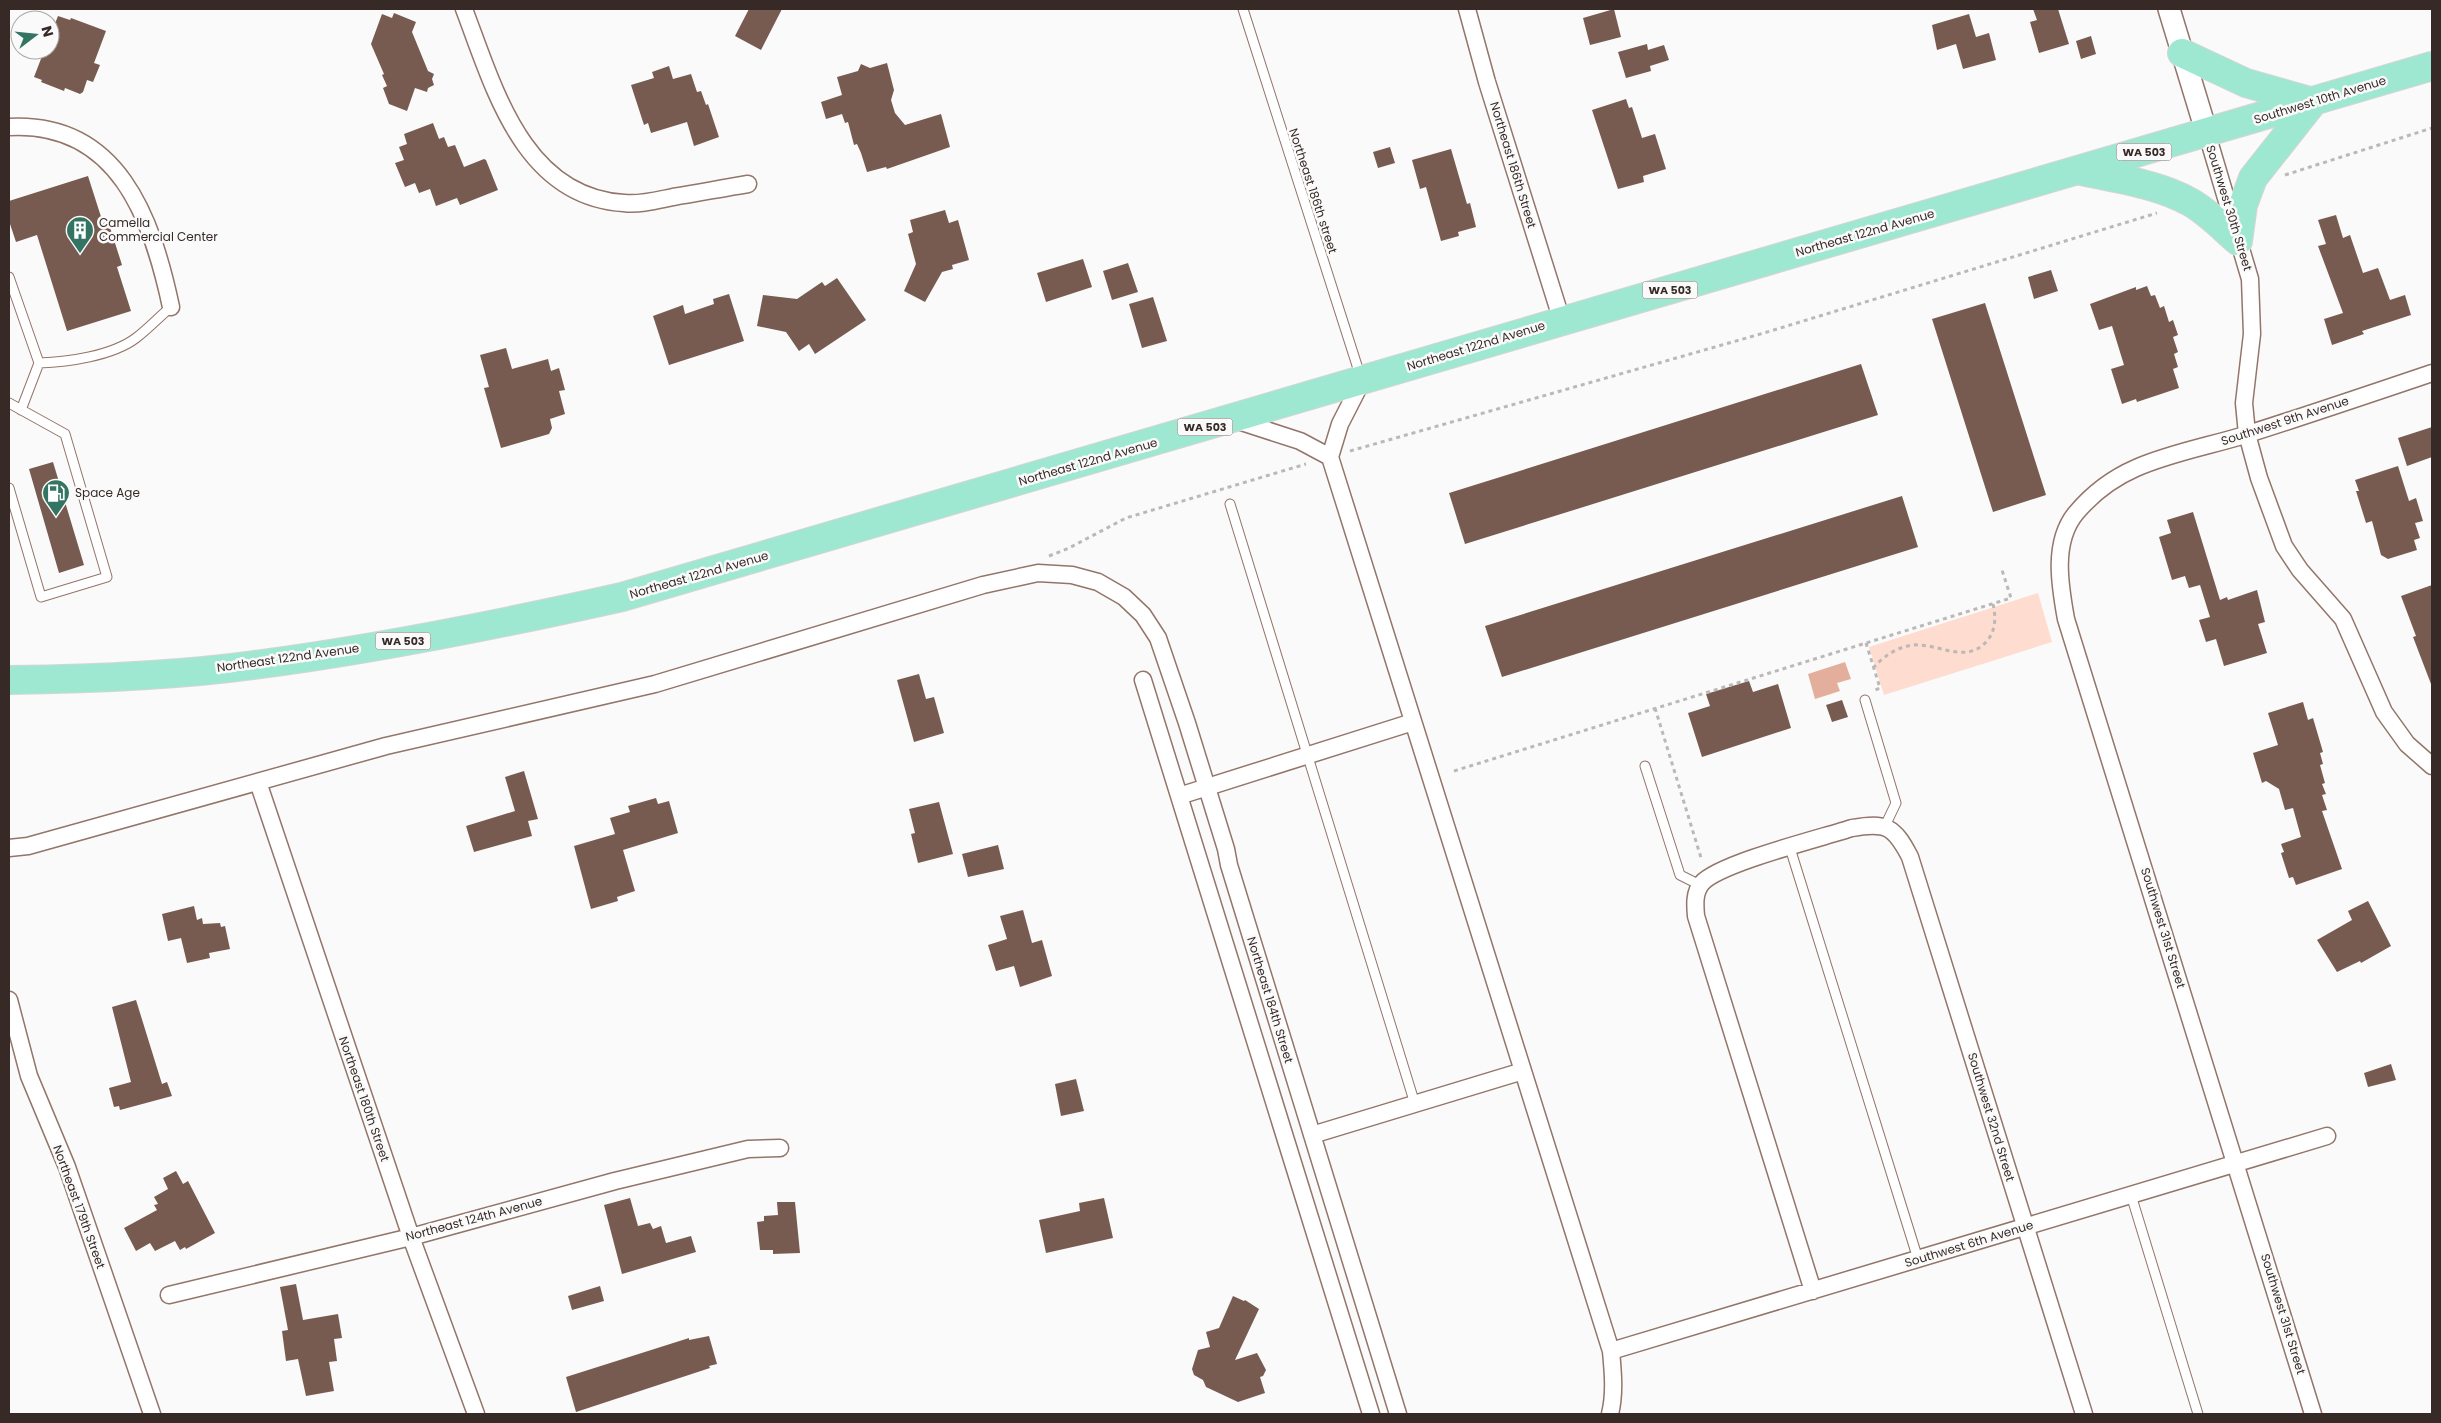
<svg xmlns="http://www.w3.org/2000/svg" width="2441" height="1423" font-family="Poppins,sans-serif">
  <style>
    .green { fill: #fedccf }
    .water { fill: #e3af9c }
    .building { fill: #785b50 }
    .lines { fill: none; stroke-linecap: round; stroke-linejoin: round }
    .service-casing { stroke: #93756a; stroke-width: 11 }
    .minor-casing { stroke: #93756a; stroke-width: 19 }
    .tertiary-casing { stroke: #93756a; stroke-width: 24 }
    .trunk-casing { stroke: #d7d4d4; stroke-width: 30 }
    .path { stroke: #bcb8b7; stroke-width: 3; stroke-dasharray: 4 4; stroke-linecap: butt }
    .service { stroke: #fff; stroke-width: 9 }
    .minor { stroke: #fff; stroke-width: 16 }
    .tertiary { stroke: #fff; stroke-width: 21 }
    .trunk { stroke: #9ee8d2; stroke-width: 28 }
    .labels { text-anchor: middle; stroke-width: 5; stroke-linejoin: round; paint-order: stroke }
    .shield { fill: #fafafa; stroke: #726866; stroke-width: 1 }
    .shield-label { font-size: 11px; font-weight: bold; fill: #372a26 }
    .street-label { font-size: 12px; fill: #372a26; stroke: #fafafa }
    .poi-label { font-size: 12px; fill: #372a26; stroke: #fafafa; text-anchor: start }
  </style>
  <rect width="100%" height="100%" fill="#fafafa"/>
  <!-- green -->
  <path class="green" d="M2038 593 2052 642 1884 695 1869 647Z"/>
  <!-- water -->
  <path class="water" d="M1845 662 1851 679 1837 683 1840 691 1815 699 1808 674Z"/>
  <!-- building -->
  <path class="building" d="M749 9H782L761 50 735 36Z
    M1614 9 1621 37 1590 45 1583 18Z
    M2033 9H2058L2069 44 2039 53 2030 22 2037 20Z
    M394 13 416 22 412 32 428 71 434 74 432 79 434 85 428 88 427 92 415 88 407 111 389 104 383 88 387 86 382 75 384 74 371 44 382 14 392 18Z
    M1969 14 1976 37 1989 33 1996 60 1963 69 1956 44 1937 50 1932 25Z
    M58 16 70 20 71 18 106 31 94 63 100 65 93 82 87 80 83 92 80 94 65 88 64 91 41 82 42 80 34 77 44 51 50 54V24L54 26Z
    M2091 36 2096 54 2081 59 2076 41Z
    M1647 44 1648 50 1664 45 1669 60 1650 66 1651 71 1626 78 1618 52Z
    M887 63 894 90 891 100 895 113 905 125 941 114 950 147 887 169 886 167 867 172 861 153 857 144 854 145 848 122 845 123 842 114 826 119 821 102 842 95 837 77 858 71 861 64 870 68Z
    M669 66 673 79 691 74 697 92 701 91 706 105 708 104 719 137 694 146 687 122 651 133 648 123 644 125 631 85 654 78 652 72Z
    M1626 99 1629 108 1632 107 1642 138 1655 134 1666 169 1643 176 1644 182 1618 189 1592 110Z
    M433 123 439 139 444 137 448 147 455 145 464 167 484 159 486 160 498 190 460 205 457 198 436 206 430 189 419 193 415 183 405 187 395 163 404 160 399 147 407 144 404 134Z
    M1390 147 1395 163 1378 168 1373 152Z
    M1451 149 1467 204 1470 203 1476 227 1458 232 1459 236 1441 241 1426 187 1420 189 1412 160Z
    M88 176 103 223 108 221 122 265 117 267 131 311 67 331 37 235 16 242 9 221V201Z
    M945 210 949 223 958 220 969 260 952 265 953 269 942 272 925 302 904 291 916 264 908 234 913 232 910 220Z
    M2336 215 2343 238 2350 235 2363 273 2378 268 2390 300 2405 295 2411 315 2362 331 2364 334 2332 345 2324 319 2343 313 2318 246 2326 244 2318 220Z
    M1083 259 1092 287 1046 302 1037 273Z
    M1128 263 1138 292 1112 300 1103 271Z
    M2051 270 2058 291 2034 299 2028 277Z
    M837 278 866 320 815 354 809 344 799 351 786 332 757 326 763 295 797 299 822 282 825 286Z
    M2147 286 2151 296 2155 295 2160 308 2164 306 2169 322 2173 320 2178 335 2173 337 2178 352 2174 354 2178 367 2173 369 2179 388 2137 402 2136 399 2122 404 2111 369 2124 365 2112 326 2099 330 2090 304 2136 287V290Z
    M729 294 744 341 669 365 653 316 683 305 685 314 714 304 713 299Z
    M1153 297 1167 341 1142 348 1129 304Z
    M1985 303 2046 495 1993 512 1932 319Z
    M506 348 512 369 548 359 551 371 559 368 565 390 559 391 565 414 550 419 552 428 549 434 501 448 484 388 489 387 480 355Z
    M1861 364 1878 415 1465 544 1449 493Z
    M2432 427V457L2407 466 2398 438Z
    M53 462 84 565 59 573 29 469Z
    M2398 466 2409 501 2416 498 2423 521 2415 523 2420 538 2414 540 2417 550 2388 559 2381 555 2372 521 2366 523 2356 491H2359L2355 480Z
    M1902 496 1918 547 1502 677 1485 626Z
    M2193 512 2220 600 2227 597 2228 600 2257 590 2265 622 2258 624 2267 653 2224 666 2216 639 2206 642 2199 620 2210 617 2200 585 2189 588 2185 576 2172 580 2159 537 2171 533 2167 520Z
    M2432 585V684H2431L2413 637 2416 636 2401 596Z
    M919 674 926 699 934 697 944 733 914 742 897 680Z
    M1749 681 1753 692 1778 684 1791 728 1702 757 1688 713 1710 706 1706 694Z
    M1842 700 1848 717 1832 722 1826 705Z
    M2303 702 2308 720 2313 718 2323 752 2320 753 2323 764 2320 765 2325 783 2322 784 2326 794 2322 795 2327 810 2322 811 2342 869 2296 885 2293 877 2289 878 2281 853 2284 852 2281 844 2301 837 2293 808 2285 810 2279 789 2266 781 2262 783 2253 753 2278 745 2268 713Z
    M524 771 538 819 528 821 532 836 474 852 466 826 515 811 505 777Z
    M656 798 658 804 669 801 678 833 623 850 635 891 617 897 618 901 591 909 574 846 615 834 610 818 630 812 628 806Z
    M939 802 953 854 918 863 911 834 915 833 909 809Z
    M998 845 1004 869 968 877 962 854Z
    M2368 901 2391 946 2361 963 2360 961 2337 972 2317 940 2352 920 2348 911Z
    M194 906 197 920 202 918 203 924 220 923 221 927 225 926 230 949 209 953 210 958 187 963 181 938 168 941 162 914Z
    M1023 910 1032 943 1042 940 1052 976 1020 987 1014 966 996 971 988 945 1007 939 1000 916Z
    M136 1000 162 1084 167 1082 172 1096 120 1110 119 1106 114 1107 109 1088 131 1082 112 1007Z
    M2391 1064 2396 1080 2368 1087 2364 1073Z
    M1076 1079 1084 1111 1061 1116 1055 1084Z
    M176 1171 183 1184 188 1181 215 1233 186 1249 185 1247 180 1250 175 1241 155 1251 150 1243 136 1251 124 1228 157 1210 154 1205 158 1204 154 1197 168 1189 163 1178Z
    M630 1198 638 1226 650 1223 653 1229 661 1226 666 1243 691 1236 696 1252 622 1274 604 1205Z
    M1104 1198 1113 1238 1046 1253 1039 1220 1080 1211 1079 1203Z
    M777 1202H795L800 1253 773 1254V1250H760L757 1222 764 1221V1216L778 1215Z
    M296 1284 303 1320 338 1314 342 1338 334 1339 337 1361 329 1362 334 1391 306 1396 298 1359 286 1361 282 1331 288 1330 280 1287Z
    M600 1286 604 1301 572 1310 568 1296Z
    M1233 1296 1244 1301 1245 1300 1259 1309 1235 1360 1257 1353 1266 1370 1263 1376 1260 1377 1265 1393 1238 1402 1206 1387 1203 1380 1194 1375 1192 1369 1198 1350 1210 1347 1206 1332 1219 1328Z
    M709 1336 717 1364 709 1366 710 1368 576 1412 566 1377 689 1338V1340Z"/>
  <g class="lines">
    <!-- service casing -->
    <g class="service-casing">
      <path id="service" d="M1243 9 1361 378
        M9 277 39 363C68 362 112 356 136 338 148 329 159 317 171 307
        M9 403 65 434 107 577 41 597 9 488
        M21 410 39 363
        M1230 504 1415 1104
        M1865 700 1896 803 1885 826
        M1645 766 1680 875 1700 885
        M1790 848 1918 1259
        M2131 1195 2198 1414"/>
    </g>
    <!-- minor casing -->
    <g class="minor-casing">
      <path id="minor" d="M464 9C494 88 523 197 624 203 640 205 658 200 673 197 698 193 723 188 748 184
        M1467 9 1487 82 1562 321
        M9 127C118 121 152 218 171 307
        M2207 134 2250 279 2252 334 2244 403 2247 434 2259 478 2284 546 2300 570 2343 619 2384 712 2407 744 2432 766
        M1362 381 1340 424 1330 457 1611 1351C1613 1372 1615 1394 1610 1414
        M1232 419 1300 441 1330 457
        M1143 680 1371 1414
        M258 782 411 1237 476 1414
        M1179 796 1413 722
        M9 848 28 846 386 746 655 684 983 585 1038 573 1072 575 1098 582 1124 597 1143 615 1158 638 1187 723 1226 849 1229 865 1398 1414
        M9 1000 29 1076 67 1167 152 1414
        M1312 1135 1523 1071
        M1813 1291 1696 916C1695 905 1694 892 1702 883 1720 863 1821 838 1852 828 1886 822 1894 826 1910 857L2084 1414
        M169 1295 411 1237 615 1181 748 1149 780 1148
        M1611 1351 2327 1136
        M2313 1414 2066 619C2060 586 2052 542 2076 513 2092 494 2113 478 2136 468 2170 453 2209 446 2245 435 2308 415 2370 394 2432 373"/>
    </g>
    <!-- tertiary casing -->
    <g class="tertiary-casing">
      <path id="tertiary" d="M2169 9 2207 134"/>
    </g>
    <!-- trunk casing -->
    <g class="trunk-casing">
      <path id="trunk" d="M2182 53 2246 83 2313 102
        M2082 171C2118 179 2158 184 2190 202 2208 212 2223 228 2238 241
        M2238 241 2243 205 2253 178 2313 102
        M9 680C90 679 174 676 254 665 378 649 501 624 622 597L2432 66"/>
    </g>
    <!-- path -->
    <path class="path" d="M2285 175 2432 128
      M1350 451 1764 333 2157 213
      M1049 556 1069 548 1126 518 1306 464
      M1866 643 1880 688 1873 691
      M1873 668C1884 656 1897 647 1913 645 1939 643 1966 665 1987 641 1996 630 1996 617 1993 604
      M1655 708 1702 861
      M1454 771 2011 598 2002 570"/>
    <!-- service -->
    <use href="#service" class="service"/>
    <!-- minor -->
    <use href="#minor" class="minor"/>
    <!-- tertiary -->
    <use href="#tertiary" class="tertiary"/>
    <!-- trunk -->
    <use href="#trunk" class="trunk"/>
  </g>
  <!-- icons -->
  <defs>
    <g id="building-pin" transform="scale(1.4375)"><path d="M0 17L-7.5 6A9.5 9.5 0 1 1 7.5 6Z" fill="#347462" stroke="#fafafa"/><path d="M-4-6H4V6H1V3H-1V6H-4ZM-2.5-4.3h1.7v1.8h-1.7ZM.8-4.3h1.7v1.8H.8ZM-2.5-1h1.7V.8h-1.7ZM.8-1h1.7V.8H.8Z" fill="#fff"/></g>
    <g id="fuel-pin" transform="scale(1.4375)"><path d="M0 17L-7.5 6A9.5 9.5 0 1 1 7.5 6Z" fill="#347462" stroke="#fafafa"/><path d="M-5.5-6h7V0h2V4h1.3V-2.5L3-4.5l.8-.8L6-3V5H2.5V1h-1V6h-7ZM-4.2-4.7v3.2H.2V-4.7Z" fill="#fff"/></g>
  </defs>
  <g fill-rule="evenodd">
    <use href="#building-pin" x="80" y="230"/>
    <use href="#fuel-pin" x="56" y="493"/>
  </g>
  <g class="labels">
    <!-- shield labels -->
    <g class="shield">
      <rect x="2116.5" y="143.5" width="55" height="17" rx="4"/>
      <rect x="1642.5" y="281.5" width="55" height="17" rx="4"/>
      <rect x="1177.5" y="418.5" width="55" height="17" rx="4"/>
      <rect x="375.5" y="632.5" width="55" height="17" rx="4"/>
    </g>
    <g class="shield-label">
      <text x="2144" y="156">WA 503</text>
      <text x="1670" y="294">WA 503</text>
      <text x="1205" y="431">WA 503</text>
      <text x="403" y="645">WA 503</text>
    </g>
    <!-- street labels -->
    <g class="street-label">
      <text transform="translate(2320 100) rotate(-17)" y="4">Southwest 10th Avenue</text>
      <text transform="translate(1513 165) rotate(73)" y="4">Northeast 186th Street</text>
      <text transform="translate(1313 191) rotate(72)" y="4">Northeast 186th street</text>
      <text transform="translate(2229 208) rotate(73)" y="4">Southwest 30th Street</text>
      <text transform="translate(1865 233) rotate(-16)" y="4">Northeast 122nd Avenue</text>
      <text transform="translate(1476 346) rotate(-17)" y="4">Northeast 122nd Avenue</text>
      <text transform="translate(2285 421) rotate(-18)" y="4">Southwest 9th Avenue</text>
      <text transform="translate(1088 462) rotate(-16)" y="4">Northeast 122nd Avenue</text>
      <text transform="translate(699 575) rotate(-16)" y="4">Northeast 122nd Avenue</text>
      <text transform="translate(288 658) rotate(-8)" y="4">Northeast 122nd Avenue</text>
      <text transform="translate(2163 928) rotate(73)" y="4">Southwest 31st Street</text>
      <text transform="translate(1270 1000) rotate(73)" y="4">Northeast 184th Street</text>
      <text transform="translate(364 1099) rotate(71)" y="4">Northeast 180th Street</text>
      <text transform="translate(1991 1117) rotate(73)" y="4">Southwest 32nd Street</text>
      <text transform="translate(79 1207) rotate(70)" y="4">Northeast 179th Street</text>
      <text transform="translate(474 1219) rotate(-15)" y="4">Northeast 124th Avenue</text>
      <text transform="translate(1969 1244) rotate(-17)" y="4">Southwest 6th Avenue</text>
      <text transform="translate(2283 1314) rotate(73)" y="4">Southwest 31st Street</text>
    </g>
    <!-- poi labels -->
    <g class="poi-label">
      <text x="99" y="227">Camella<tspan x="99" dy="14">Commercial Center</tspan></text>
      <text x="75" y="497">Space Age</text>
    </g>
  </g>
  <!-- border -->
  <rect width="2441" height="1423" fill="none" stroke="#372a26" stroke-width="20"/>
  <!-- north arrow -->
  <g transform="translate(35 35) rotate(74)"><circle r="24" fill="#fafafa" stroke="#aca7a5"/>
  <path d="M0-4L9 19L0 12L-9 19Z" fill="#347462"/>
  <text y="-8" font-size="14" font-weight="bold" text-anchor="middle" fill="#372a26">N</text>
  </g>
</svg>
